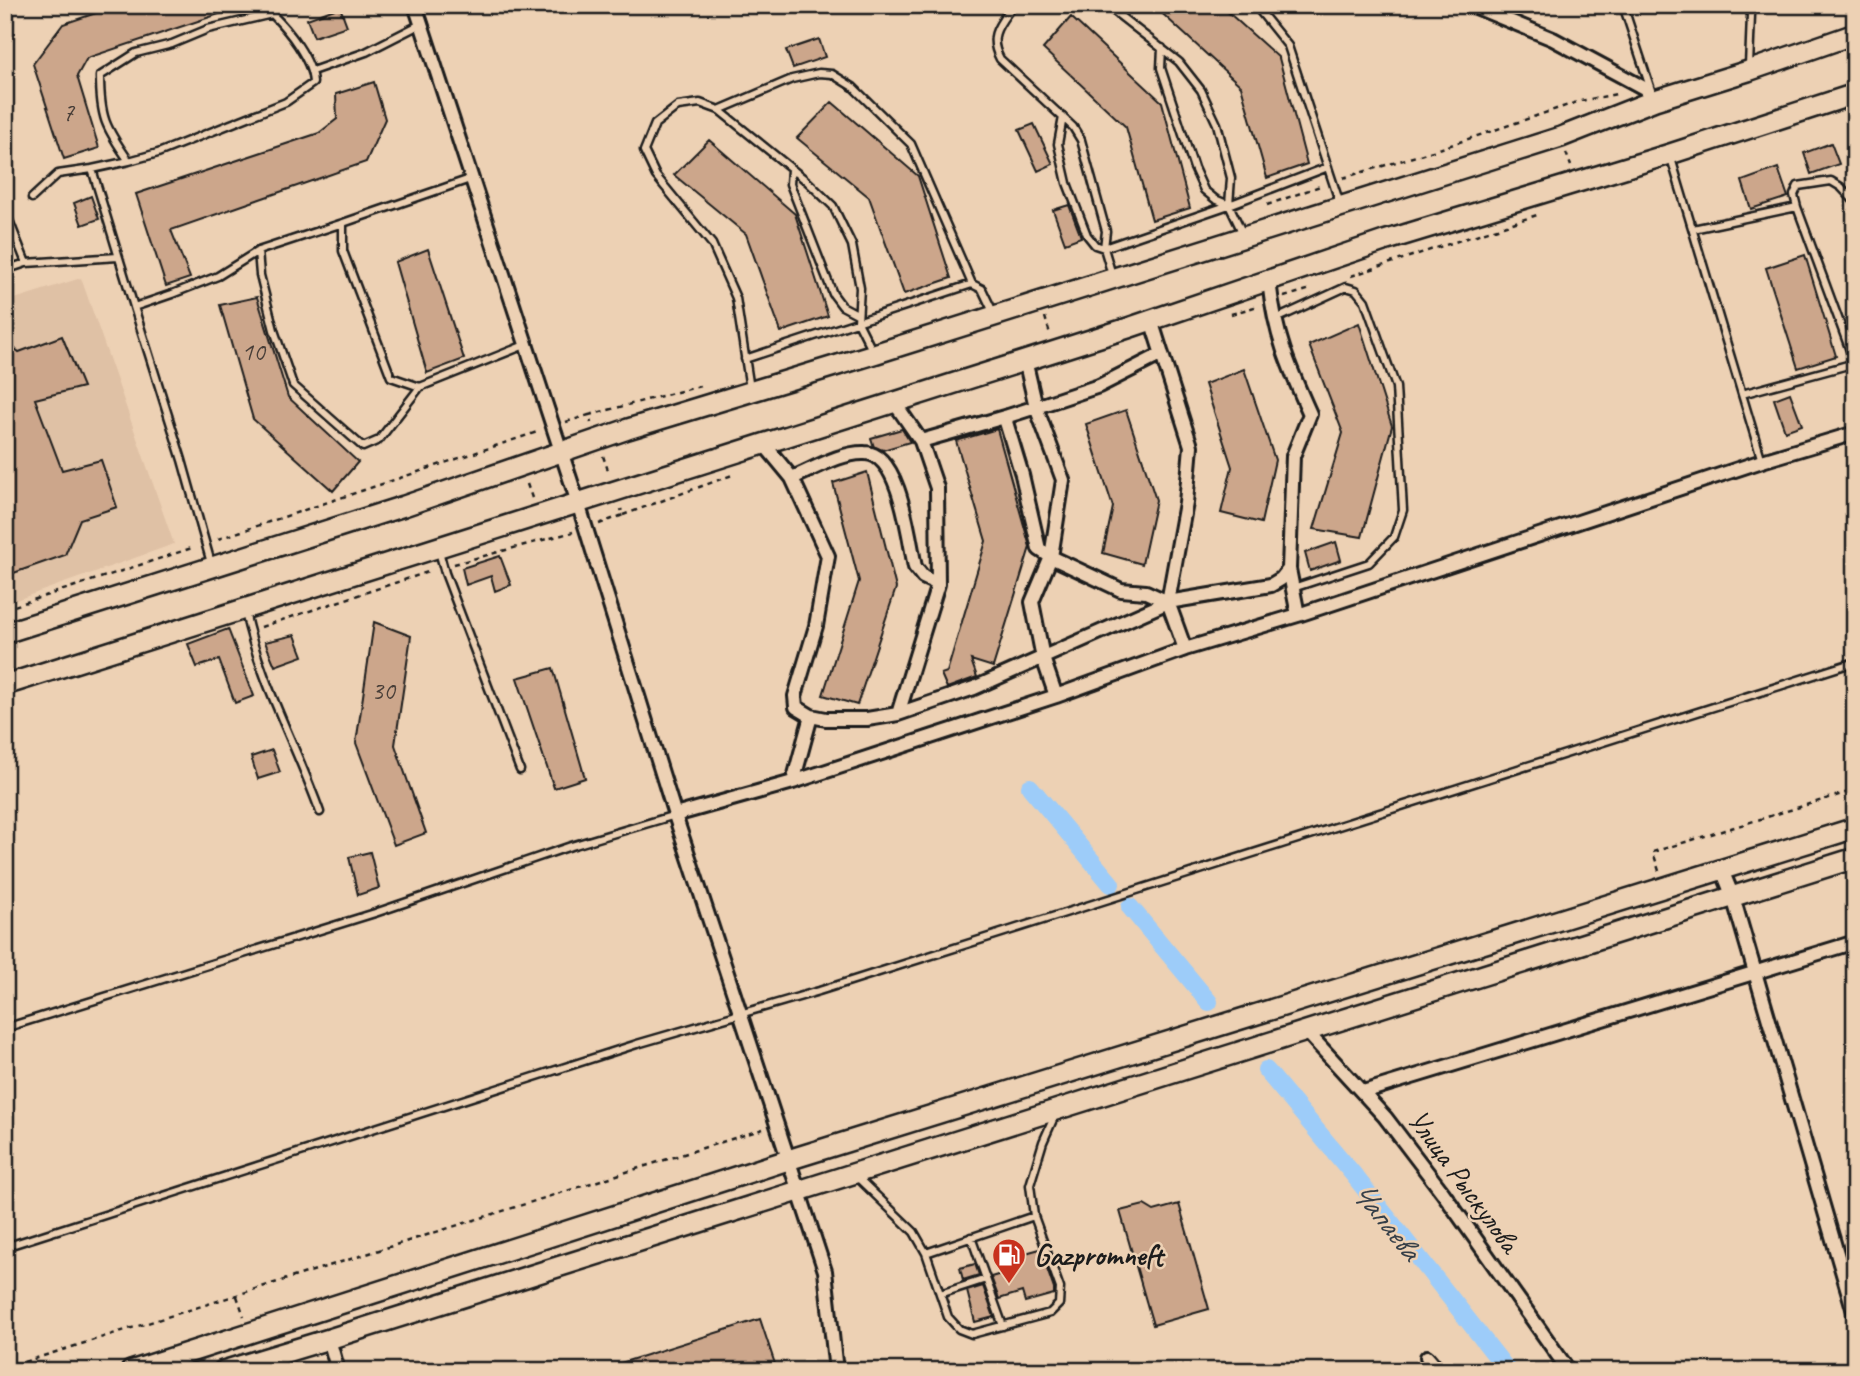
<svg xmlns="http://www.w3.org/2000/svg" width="1860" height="1376" font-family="Caveat,sans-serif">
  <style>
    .built { fill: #dfc1a5 }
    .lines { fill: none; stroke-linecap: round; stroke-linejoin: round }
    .canal { stroke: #9dccf9; stroke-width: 18 }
    .building { fill: #cca68b; stroke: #1c1c1c; stroke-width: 2 }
    .lane-casing { stroke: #1c1c1c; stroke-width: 11 }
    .street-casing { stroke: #1c1c1c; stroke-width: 18 }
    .secondary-casing { stroke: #1c1c1c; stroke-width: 24 }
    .path { stroke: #1c1c1c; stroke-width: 2.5; stroke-dasharray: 5 5; stroke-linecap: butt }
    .lane { stroke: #edd1b4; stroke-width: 6 }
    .street { stroke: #edd1b4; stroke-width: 12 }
    .secondary { stroke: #edd1b4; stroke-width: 19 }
    .labels { text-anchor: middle; stroke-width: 5; stroke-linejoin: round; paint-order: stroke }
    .number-label { font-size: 26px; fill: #483e38 }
    .street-label { font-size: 30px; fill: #1c1c1c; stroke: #edd1b4 }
    .poi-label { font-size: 30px; font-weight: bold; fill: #1c1c1c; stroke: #edd1b4; text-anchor: start }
    .water-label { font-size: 32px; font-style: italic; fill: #363f48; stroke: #edd1b4 }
  </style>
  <rect width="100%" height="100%" fill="#edd1b4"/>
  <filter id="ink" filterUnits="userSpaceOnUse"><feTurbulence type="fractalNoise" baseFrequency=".0143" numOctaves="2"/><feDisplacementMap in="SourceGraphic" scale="14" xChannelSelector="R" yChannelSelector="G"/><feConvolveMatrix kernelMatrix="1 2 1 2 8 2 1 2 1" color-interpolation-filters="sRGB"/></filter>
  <g filter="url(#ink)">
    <!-- built -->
    <path class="built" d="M81 278 174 544 5 604V302Z"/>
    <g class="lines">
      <!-- canal -->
      <path class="canal" d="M1030 787 1111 884
        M1130 907 1209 1002
        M1266 1070 1353 1174 1508 1371"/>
    </g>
    <!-- building -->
    <path class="building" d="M120 5H237V8L87 58 77 76 99 148 64 159 33 64 63 24Z
      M1153 5H1220L1279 58 1307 164 1267 178 1241 86Z
      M340 7 347 26 314 37 307 19Z
      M1071 17 1162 102 1190 208 1152 220 1126 127 1043 49Z
      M819 39 825 57 793 68 786 50Z
      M374 82 385 119 366 162 171 230 190 278 166 286 136 194 319 133 337 119 336 94Z
      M832 102 918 176 951 278 904 294 869 197 797 138Z
      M1034 124 1053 164 1038 171 1019 130Z
      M709 140 795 214 828 316 781 332 746 234 674 175Z
      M1831 143 1839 164 1811 174 1804 153Z
      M1778 168 1788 197 1751 209 1742 181Z
      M91 196 99 219 82 225 74 203Z
      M1069 205 1081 237 1065 243 1053 210Z
      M428 249 464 359 427 373 395 262Z
      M1805 255 1836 356 1798 368 1766 268Z
      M257 297 288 397 358 462 333 491 253 419 220 305Z
      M1359 323 1392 426 1362 537 1314 529 1343 433 1309 345Z
      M62 336 83 387 35 399 62 470 101 460 117 507 80 519 65 555 5 576V522L10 520 5 508V341L19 352Z
      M1244 369 1275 460 1261 523 1221 513 1232 467 1205 384Z
      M1790 393 1802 425 1785 431 1774 399Z
      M1126 410 1156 500 1142 564 1103 553 1113 507 1086 424Z
      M902 429 910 442 883 450 874 447 871 438Z
      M997 429 1030 547 993 667 971 660 977 677 947 688 941 674 947 672 986 541 956 441Z
      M867 472 896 588 857 705 823 695 859 581 833 483Z
      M1336 542 1341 560 1310 571 1305 553Z
      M500 556 511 585 495 591 491 576 466 585 462 568Z
      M374 622 411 636 395 745 426 833 394 845 356 743Z
      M228 629 254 696 235 703 219 660 197 667 188 644Z
      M295 635 303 656 275 666 265 642Z
      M553 668 585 778 554 788 517 678Z
      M272 750 280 772 258 779 251 757Z
      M370 852 379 888 358 895 349 857Z
      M1179 1204 1209 1309 1153 1325 1120 1211 1144 1205 1154 1211Z
      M1040 1249 1054 1289V1294L1025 1302 1022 1292 999 1299 991 1277 1015 1270 1011 1257Z
      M975 1264 979 1275 963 1280 960 1268Z
      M983 1286 994 1317 975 1322 967 1291Z
      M760 1319 775 1364 754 1371H605V1368Z"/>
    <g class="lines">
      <!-- lane casing -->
      <g class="lane-casing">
        <path id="lane" d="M1013 5C1000 24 987 35 1000 59L1073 127 1081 140 1106 231 1104 248 1112 275
          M1106 5 1179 62 1201 90 1217 124 1231 178 1229 205 1243 234
          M1255 5 1288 46 1340 204
          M1623 5 1652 93
          M1747 5 1751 15 1749 66
          M272 14C288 30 312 59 313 83L286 102 158 153 129 161C105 127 100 117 100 76L136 53 172 44 208 29Z
          M1162 48 1161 68 1194 168 1204 190 1215 199 1229 205
          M312 71 366 52 421 24
          M719 110 792 79 819 73 832 74 853 87 911 144 972 284 982 289 994 314
          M1063 117 1058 144 1067 183 1087 235 1095 245 1104 248 1229 205 1328 167
          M1671 158 1762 461
          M129 161 92 169 134 307 172 294 218 276 258 251 343 223
          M791 169 790 184 833 294 842 306 857 314
          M470 179 343 223V251L391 377 420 387 525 345
          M32 198 58 174 92 169
          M1797 207 1794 195 1798 186 1831 181 1841 187 1855 202
          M5 210 26 263
          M1693 229 1797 207 1855 364
          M258 251 260 275 274 330 293 385 363 447 379 440 420 387
          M5 270 26 263 118 257
          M134 307 182 460 211 563
          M1274 320 1346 287 1356 290 1365 301 1396 387 1403 510 1394 537 1369 563 1293 588
          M745 359 972 284
          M750 389 736 298 712 244 656 176 644 151 655 124 678 106 700 103 719 110 808 182 833 206 852 245 860 288 858 322 873 352
          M1742 394 1855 363
          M439 551 445 573 520 770
          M245 612C260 681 296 745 320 812
          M5 1028 375 913 571 846 675 815
          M857 1177 914 1232 926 1253 948 1317 959 1329 972 1334 1050 1313 1059 1304 1060 1288 1034 1216 1030 1185 1043 1142 1055 1115
          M971 1237 1003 1326
          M5 1247 637 1044 819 991 1855 662
          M926 1253 1034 1216
          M940 1294 986 1279"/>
      </g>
      <!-- street casing -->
      <g class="street-casing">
        <path id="street" d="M415 5 578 503 675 815 825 1271 836 1371
          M1471 5 1553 39 1644 88 1655 100
          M1269 281C1275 335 1288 365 1310 414L1293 456 1289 569 1298 615
          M1151 320 1191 446 1186 503 1168 602 1185 649
          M1025 360 1036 407 1099 386 1162 354
          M894 402 921 441 937 488 938 584 898 714
          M921 441 1008 416
          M763 443 792 478 828 556 816 626 795 696 796 707 811 716 826 719H867L898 714 974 688 1168 602 1271 585 1281 579 1289 569
          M792 478C814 469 841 452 865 453 900 453 909 539 915 567L923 577 938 584
          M1056 696 1043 658 1032 602 1051 557 1063 480 1036 407 1008 416 1006 422 1022 475 1039 549 1051 557 1121 590 1146 592 1168 602
          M793 782 811 716
          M675 815 793 782 1056 696 1185 649 1298 615 1762 461 1855 433
          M1722 870 1733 897 1855 1315
          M1306 1031 1385 1117 1443 1193 1569 1371
          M1363 1092 1855 942
          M329 1339 338 1371
          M1427 1357 1439 1371"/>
      </g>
      <!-- secondary casing -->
      <g class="secondary-casing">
        <path id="secondary" d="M5 633 404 506 628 429 874 354 1561 137 1655 100 1748 71 1855 34
          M5 685 1128 328 1384 241 1670 154 1855 94
          M131 1371 788 1160 1855 828
          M223 1371 329 1339 1855 858"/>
      </g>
      <!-- path -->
      <path class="path" d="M1566 153 1571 166
        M1343 178 1436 150 1580 101 1617 94
        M1267 205 1323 185
        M1351 276 1537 215
        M1284 297 1311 289
        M1231 314 1258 306
        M1045 317 1050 334
        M589 415 700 386
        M566 422 589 415 591 423
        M603 456 609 473
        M527 484 532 498
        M623 515 735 474
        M599 524 623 515 621 509
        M218 539 540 431
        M454 564 573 532
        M5 609 195 547
        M261 627 431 571
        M1659 871 1653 852 1855 790
        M237 1296 244 1316
        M5 1368 763 1129"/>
      <!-- lane -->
      <use href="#lane" class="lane"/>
      <!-- street -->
      <use href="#street" class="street"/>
      <!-- secondary -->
      <use href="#secondary" class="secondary"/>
    </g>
  </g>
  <!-- icons -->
  <defs>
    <g id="fuel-pin" transform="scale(1.75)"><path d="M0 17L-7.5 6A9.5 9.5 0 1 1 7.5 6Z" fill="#c8321e" stroke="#edd1b4"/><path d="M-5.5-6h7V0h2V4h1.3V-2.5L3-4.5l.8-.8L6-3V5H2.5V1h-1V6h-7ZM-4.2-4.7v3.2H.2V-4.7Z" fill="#fff"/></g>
  </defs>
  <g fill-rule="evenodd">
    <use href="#fuel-pin" x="1009" y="1255"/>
  </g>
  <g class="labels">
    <!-- number labels -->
    <g class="number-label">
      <text x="68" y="121">7</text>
      <text x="253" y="360">10</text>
      <text x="383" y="699">30</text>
    </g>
    <!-- street labels -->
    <g class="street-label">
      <text transform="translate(1464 1181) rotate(54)" y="10">Улица Рыскулова</text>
    </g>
    <!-- poi labels -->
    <g class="poi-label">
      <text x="1034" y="1265">Gazpromneft</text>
    </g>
    <!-- water labels -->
    <g class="water-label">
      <text transform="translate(1387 1220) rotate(51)" y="11">Чапаева</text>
    </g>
  </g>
  <!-- margin -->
  <rect width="1860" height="1376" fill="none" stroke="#edd1b4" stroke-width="28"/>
  <rect x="14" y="14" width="1832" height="1348" fill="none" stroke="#1c1c1c" stroke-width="2.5" filter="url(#ink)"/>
</svg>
